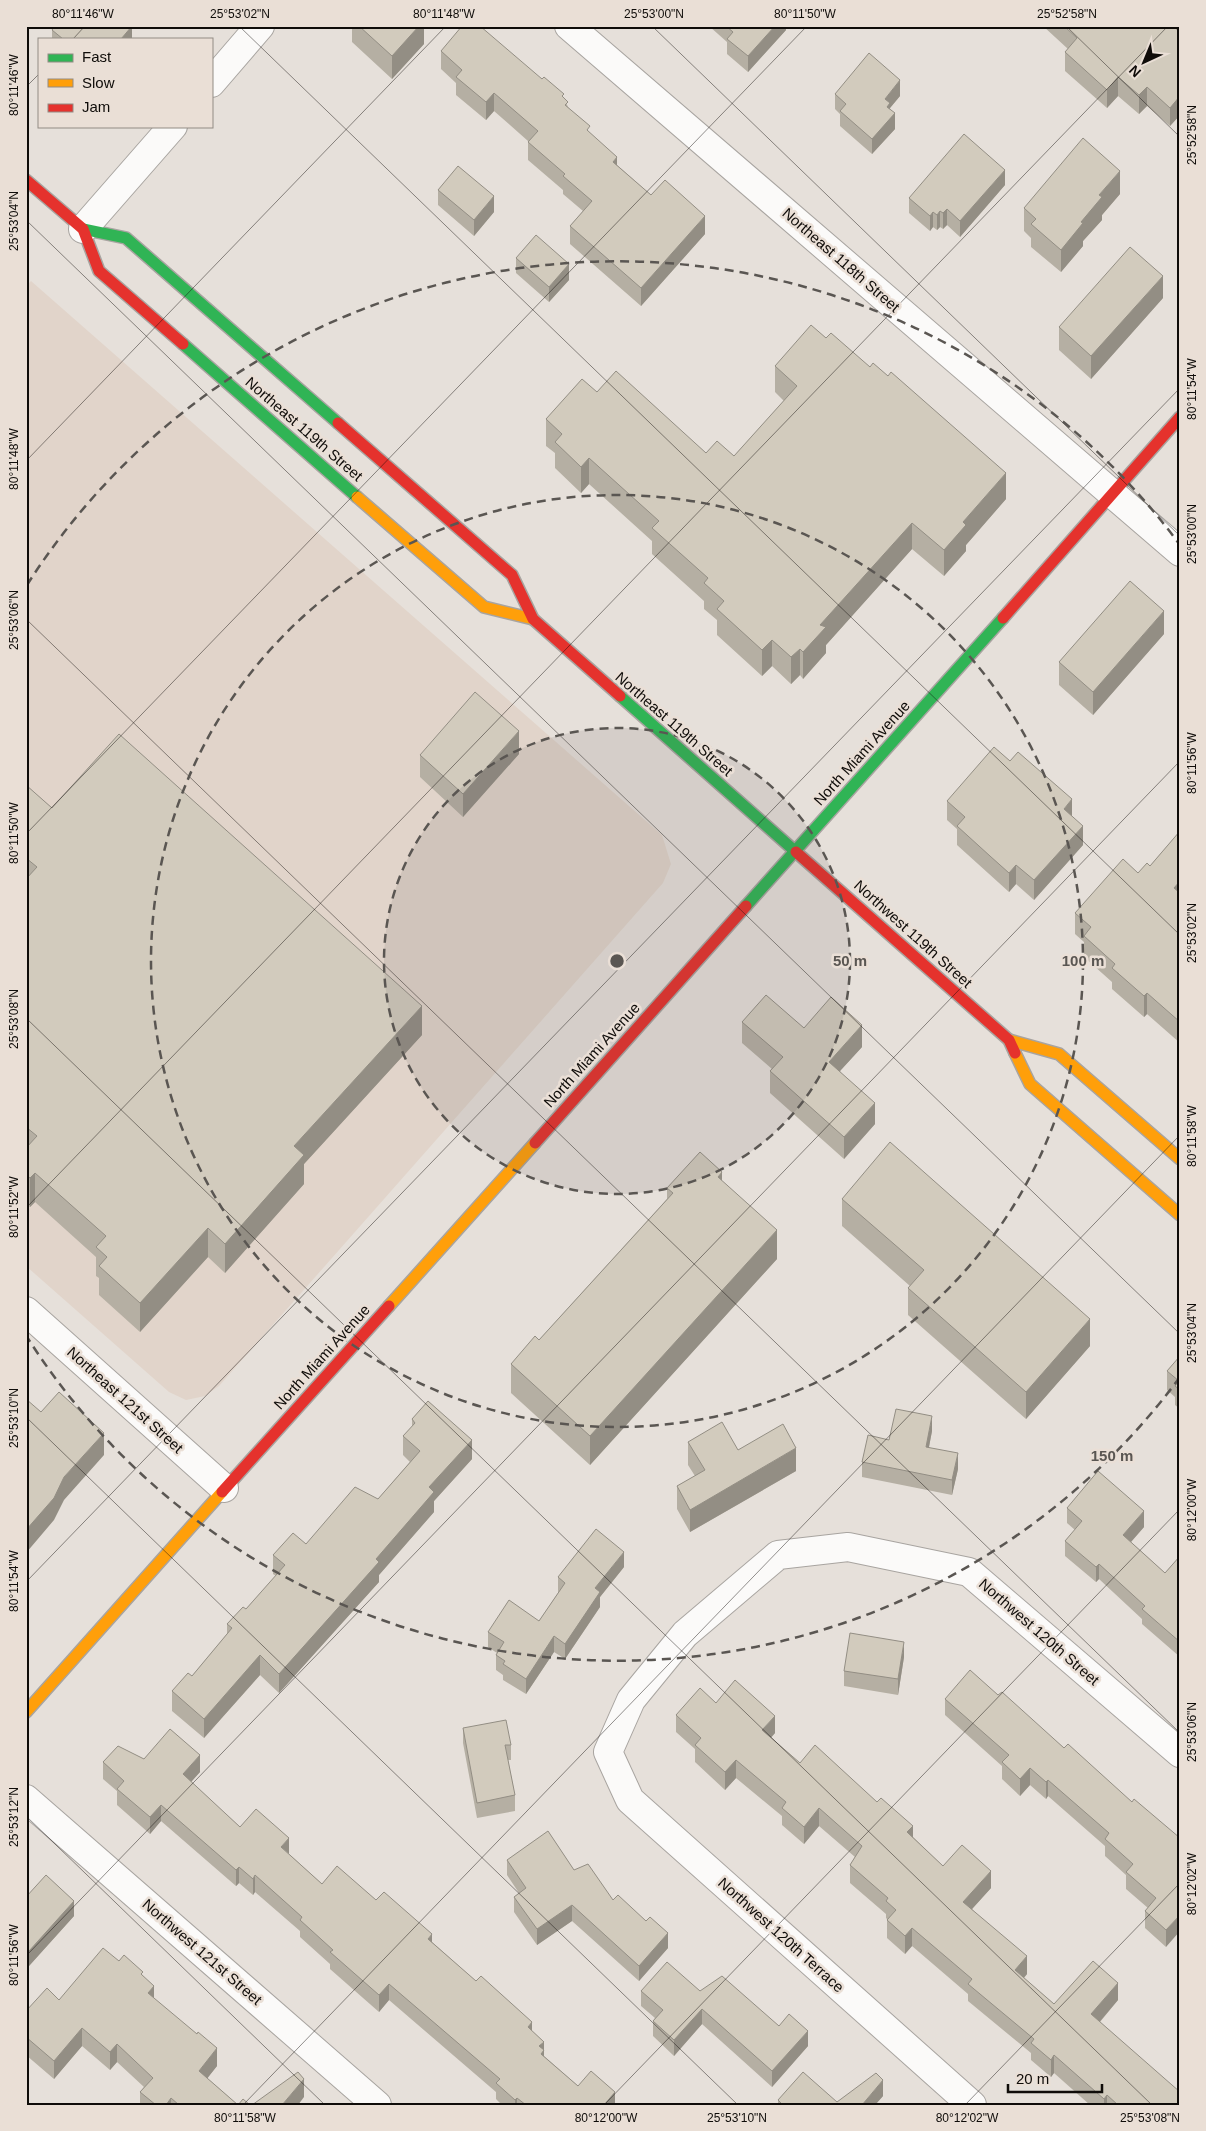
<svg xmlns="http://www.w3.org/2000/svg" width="1206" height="2131" font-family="Arial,sans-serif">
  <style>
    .built { fill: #e1d4ca }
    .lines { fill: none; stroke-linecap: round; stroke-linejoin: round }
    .street-casing { stroke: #a8a4a0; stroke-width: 30 }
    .fast-casing { stroke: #a8a4a0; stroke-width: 14 }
    .slow-casing { stroke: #a8a4a0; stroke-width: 14 }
    .jam-casing { stroke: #a8a4a0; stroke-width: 14 }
    .street { stroke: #fbfaf9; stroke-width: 28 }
    .fast { stroke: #30b455; stroke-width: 11 }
    .slow { stroke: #ff9f0a; stroke-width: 11 }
    .jam { stroke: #e5322d; stroke-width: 11 }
    .wall { fill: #b5afa3 }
    .shaded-wall { fill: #938e84 }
    .building { fill: #d2cbbd; stroke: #938e84 }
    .ticks { fill: none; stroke: #0f0c09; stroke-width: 1; stroke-opacity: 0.45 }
    .ring { fill: none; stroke: #5a5652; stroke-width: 2.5; stroke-dasharray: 9 6 }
    .labels { text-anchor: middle; stroke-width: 5; stroke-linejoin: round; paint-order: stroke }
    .street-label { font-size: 15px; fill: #0f0c09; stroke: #eadfd6 }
    .centre { fill: #5a5652; stroke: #eadfd6; stroke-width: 2.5 }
    .ring-label { font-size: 15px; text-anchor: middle; font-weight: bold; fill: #5a5652; stroke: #eadfd6; stroke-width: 5; stroke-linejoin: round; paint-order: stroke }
    .neatline { fill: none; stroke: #0f0c09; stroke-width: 2 }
    .ticks-label { font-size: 12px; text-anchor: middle; fill: #0f0c09 }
  </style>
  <rect width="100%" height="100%" fill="#e6e0da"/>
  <!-- built -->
  <path class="built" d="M31 281 662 835 671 864 663 883 219 1386 205 1396 186 1400 169 1392 26 1266V286Z"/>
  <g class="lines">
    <!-- street casing -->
    <g class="street-casing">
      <path id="street" d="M569 26 1180 552
        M211 83 260 26
        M83 229 173 126
        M26 1311 224 1488
        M26 1799 377 2105
        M972 2105 630 1800 608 1752 631 1700 685 1634 778 1555 848 1547 969 1572 1180 1753"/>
    </g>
    <!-- fast casing -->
    <g class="fast-casing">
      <path id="fast" d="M83 229 126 238 338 423
        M183 344 357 497
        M620 696 796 852
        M746 906 1003 618"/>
    </g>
    <!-- slow casing -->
    <g class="slow-casing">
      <path id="slow" d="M357 497 484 607 533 619
        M1009 1040 1059 1054 1180 1159
        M1015 1053 1030 1084 1180 1215
        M389 1306 535 1143
        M26 1712 222 1492"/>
    </g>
    <!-- jam casing -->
    <g class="jam-casing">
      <path id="jam" d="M26 180 83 229 99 271 183 344
        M338 423 512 575 533 619 620 696
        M1003 618 1180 417
        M796 852 1009 1040 1015 1053
        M535 1143 746 906
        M222 1492 389 1306"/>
    </g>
    <!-- street -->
    <use href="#street" class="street"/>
    <!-- fast -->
    <use href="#fast" class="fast"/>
    <!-- slow -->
    <use href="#slow" class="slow"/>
    <!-- jam -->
    <use href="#jam" class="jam"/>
  </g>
  <!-- wall -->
  <path class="wall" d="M132 26V39H52V30Z
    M352 26H424V44L392 79 352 42Z
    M709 26H786V30L748 72 727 54V42Z
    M1043 26H1180L1177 30 1180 32V115L1170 126 1147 106 1139 114 1118 96 1107 108 1065 71V52L1068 49Z
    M441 51 564 98 568 107 617 165 651 195 705 234 641 306 570 244V226L583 211 563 194V190L528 160V141L494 111 486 120 456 95V83L441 69Z
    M835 94 900 96 890 108 895 129 872 154 840 126V114L835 109Z
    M1005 185 960 237 947 225 943 229 940 227 937 230 933 227 930 231 909 213V198Z
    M438 190 494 212 474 236 438 205Z
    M1120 194 1102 215V220L1083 241V246L1061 272 1031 247V238L1024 231V208Z
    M516 258 569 280 549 302 516 273Z
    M1163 298 1091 379 1059 350V327Z
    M775 366 1006 499 966 545V551L944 576 912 549 826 645V653L803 679 800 675 791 684 772 666 762 676 717 635V620L704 609V601L652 554V541L589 484 581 493 555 468V453L546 446V419L597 392 706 453 734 456 784 401 775 392Z
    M1164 634 1093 715 1059 685V662Z
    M519 754 463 817 420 777V755Z
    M26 785 52 808 422 1035 304 1164V1184L225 1273 208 1257 140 1332 99 1295V1278L96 1276V1257L35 1202 30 1207 26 1204Z
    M947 801 1072 816 1083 845 1034 900 1016 884 1009 892 957 845V829L947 820Z
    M1180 831V1043L1147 1014 1144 1017 1112 989V982L1084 957V942L1075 934V913L1150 866Z
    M742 1022 804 1028 862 1047 840 1071 875 1124 844 1159 770 1093V1071L772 1069 742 1043Z
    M667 1188 777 1259 590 1465 511 1393V1364L539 1340 667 1199Z
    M842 1199 1090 1346 1026 1419 908 1315V1288L910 1286 842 1226Z
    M1180 1356V1409L1175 1405V1397L1167 1390V1371Z
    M412 1419 472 1459 434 1501V1512L379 1575V1582L279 1693 260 1675 204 1738 172 1711V1691L192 1676 227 1634V1624L246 1609 276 1576 273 1574V1555L306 1544 378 1499 410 1462 403 1455V1436L412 1427Z
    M932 1431 929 1447 958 1469 952 1495 862 1477V1462L889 1440Z
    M688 1442 738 1450 796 1471 690 1532 677 1509V1486L695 1476 688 1465Z
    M1067 1508 1144 1527 1131 1542 1165 1573 1180 1556V1657L1142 1624V1619L1099 1579 1096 1582 1065 1556V1541L1075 1530 1067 1523Z
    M624 1567 600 1597V1607L565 1659 554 1652 526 1694 503 1680V1675L496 1670V1655L497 1653 488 1647V1632L539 1621 558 1593V1577Z
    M904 1657 898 1695 844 1686V1671Z
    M998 1695 1132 1802 1180 1838 1166 1947 1145 1928V1911L1148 1908 1126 1889V1875L1105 1856V1846L1048 1796 1046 1799 1030 1785 1020 1796 1002 1779V1766L945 1715V1699Z
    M716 1703 775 1733 771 1738 800 1763 913 1837 943 1866 991 1888 972 1909 1027 1974 1024 1978 1054 2004 1118 2000 1100 2022 1180 2105H1090L1054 2073 1051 2077 1031 2060V2053L968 2001V1994L912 1946 905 1954 887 1938V1919L886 1918V1914L850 1883V1865L855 1857 819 1826 804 1844 782 1825V1816L736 1778 725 1790 695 1762V1749L676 1732V1715Z
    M463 1728 511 1745V1760H508L515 1795V1811L477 1818 463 1743Z
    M144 1759 200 1772 191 1782 240 1827 289 1854 322 1884 376 1900 432 1942 544 2042V2056L578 2086 615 2105H502L496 2099V2092L389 2000 379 2012 330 1969V1964L300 1937V1931L255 1892 253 1895 239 1883 236 1886 161 1821 150 1834 117 1805V1791L103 1779V1762Z
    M507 1860 574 1870 613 1900 668 1948 639 1981 572 1921 537 1945 514 1912V1897L519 1893 507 1875Z
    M26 1897 74 1916 29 1966 26 1964Z
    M119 1961 143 1976 154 1998 217 2066 207 2078 238 2105H250H140V2092L144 2087 117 2062 110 2070 82 2046 54 2079 26 2055V2011L59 2000Z
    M641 1991H700L779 2026 808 2046 772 2087 702 2024 674 2056 653 2036V2021L655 2018 641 2006Z
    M883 2096 875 2105H778V2100L837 2102Z"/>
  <!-- shaded-wall -->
  <path class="shaded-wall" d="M132 26V39H121Z
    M419 26H424V44L392 79V56Z
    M775 26H786V30L748 72V56Z
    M1168 26H1180L1168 40Z
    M1118 77V96L1107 108V90Z
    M900 80V96L890 108V118L895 113V129L872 154V139L885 99Z
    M1180 81V115L1170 126V108L1178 83Z
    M1147 87V106L1139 114V95Z
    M494 93V111L486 120V102Z
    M617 157V175L613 162Z
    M1005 170V185L960 237V221Z
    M1120 171V194L1102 215V220L1083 241V246L1061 272V250L1099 195Z
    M494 196V212L474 236V220Z
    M947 209V225L943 229V213Z
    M940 211V227L937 230V215Z
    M933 212V227L930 231V216Z
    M705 216V234L641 306V288Z
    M569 264V280L549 302V287Z
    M1163 276V298L1091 379V356Z
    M589 458V484L581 493V467Z
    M1006 473V499L966 545V551L944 576V550L963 522Z
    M912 523V549L826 645V653L803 679V652L820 625Z
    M1164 611V634L1093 715V692Z
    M772 640V666L762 676V650Z
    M800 649V675L791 684V657Z
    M519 731V754L463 817V794Z
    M1072 799V818L1064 809Z
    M1083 826V845L1034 900V880Z
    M1016 865V884L1009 892V873Z
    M1180 881V902L1174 888Z
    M1147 993V1014L1144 1017V996Z
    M422 1006V1035L304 1164V1184L225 1273V1244L294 1146Z
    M862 1025V1047L829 1083V1062Z
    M875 1103V1124L844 1159V1137Z
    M722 1172V1201L718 1177Z
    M35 1173V1202L30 1207V1178Z
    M208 1228V1257L140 1332V1303Z
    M777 1230V1259L590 1465V1436Z
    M1090 1319V1346L1026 1419V1392Z
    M932 1416V1431L926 1462V1447Z
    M104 1433V1455L64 1500 54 1520 26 1553V1530L64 1477Z
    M472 1440V1459L434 1501V1512L379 1575V1582L279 1693V1674L376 1559 429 1487Z
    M796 1448V1471L690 1532V1510Z
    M958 1453V1469L952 1495V1480Z
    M1144 1511V1527L1123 1551V1535Z
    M624 1552V1567L600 1597V1607L565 1659V1644L595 1588Z
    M1099 1564V1579L1096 1582V1567Z
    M554 1636V1652L526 1694V1679Z
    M904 1642V1657L898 1695V1679Z
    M260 1655V1675L204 1738V1719Z
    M775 1716V1733L762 1747V1730Z
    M200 1755V1772L183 1791V1774Z
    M736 1760V1778L725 1790V1772Z
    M1030 1768V1785L1020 1796V1779Z
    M1048 1780V1796L1046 1799V1782Z
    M161 1805V1821L150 1834V1817Z
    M819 1808V1826L804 1844V1827Z
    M913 1826V1843L907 1832Z
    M289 1838V1854L281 1847Z
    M239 1867V1883L236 1886V1870Z
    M991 1871V1888L963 1919V1902Z
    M255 1875V1892L253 1895V1879Z
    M74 1901V1916L29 1966V1951Z
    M572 1905V1921L537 1945V1929Z
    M1180 1915V1931L1166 1947V1930Z
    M912 1928V1946L905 1954V1936Z
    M668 1933V1948L639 1981V1966Z
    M432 1934V1951L428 1939Z
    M1027 1956V1974L1015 1988V1970Z
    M1118 1983V2000L1091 2032V2014Z
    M389 1984V2000L379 2012V1995Z
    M154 1986V2003L148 1993Z
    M702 2009V2024L674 2056V2040Z
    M532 2022V2038L528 2027Z
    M82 2028V2046L54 2079V2061Z
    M808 2031V2046L772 2087V2071Z
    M544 2042V2067L539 2046Z
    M117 2044V2062L110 2070V2052Z
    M217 2048V2066L199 2089V2071Z
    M1054 2055V2073L1051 2077V2060Z
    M304 2079V2097L298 2105H282Z
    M883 2080V2096L875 2105H862Z
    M615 2092V2105H604Z
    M1107 2095V2105H1104V2099Z
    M171 2098V2105H166Z
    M517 2098V2105H515V2100Z"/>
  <!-- building -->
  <path class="building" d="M55 26H132L121 39H63L52 30Z
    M359 26H419L392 56Z
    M462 26H480L542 79 544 77 564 94 562 96 568 102 565 105 590 126 587 130 617 157 613 162 651 195 665 180 705 216 641 288 570 226 592 201 563 176 565 174 528 142 538 131 494 93 486 102 456 77 462 70 441 51Z
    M726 26H775L748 56 727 39 733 32Z
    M1064 26H1173L1180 32V81L1178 83 1180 84V96L1170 108 1147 87 1139 95 1118 77 1107 90 1065 52 1077 38Z
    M869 53 900 80 885 99 890 103 887 107 895 113 872 139 840 111 846 104 835 94Z
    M964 134 1005 170 960 221 947 209 943 213 940 211 937 215 933 212 930 216 909 198Z
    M1083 138 1120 171 1099 195 1102 197 1081 222 1083 223 1061 250 1031 224 1036 219 1024 208Z
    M458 166 494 196 474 220 438 190Z
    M536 235 569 264 549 287 516 258Z
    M1130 247 1163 276 1091 356 1059 327Z
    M811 325 826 338 831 333 870 367 873 363 888 376 891 372 1006 473 963 522 966 525 944 550 912 523 820 625 826 627 803 652 800 649 791 657 772 640 762 650 717 609 724 601 704 583 708 578 652 528 659 521 589 458 581 467 555 442 562 434 546 419 582 379 597 392 616 371 706 453 717 441 734 456 797 386 775 366Z
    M1130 581 1164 611 1093 692 1059 662Z
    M475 692 519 731 463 794 420 755Z
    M119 734 422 1006 294 1146 304 1155 225 1244 208 1228 140 1303 99 1266 107 1257 96 1247 106 1236 35 1173 30 1178 26 1175V1148L37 1136 26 1127V879L37 867 26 858V785L52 808Z
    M994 747 1010 761 1018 752 1072 799 1064 809 1083 826 1034 880 1016 865 1009 873 990 856 957 826 965 817 947 801Z
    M1180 831V881L1174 888 1180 893V1022L1147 993 1144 996 1112 968 1115 964 1084 936 1091 927 1075 913 1123 859 1138 873 1147 863 1150 866Z
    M766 995 804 1028 831 997 862 1025 829 1062 875 1103 844 1137 770 1071 783 1057 742 1022Z
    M890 1142 1090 1319 1026 1392 908 1288 924 1270 842 1199Z
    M700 1152 722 1172 718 1177 777 1230 590 1436 511 1364 535 1336 539 1340 673 1193 667 1188Z
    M1180 1356V1390L1175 1386 1179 1381 1167 1371Z
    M59 1392 104 1433 64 1477 54 1498 26 1530V1399L41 1412Z
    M428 1401 472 1440 429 1487 434 1492 376 1559 379 1562 279 1674 260 1655 204 1719 172 1691 188 1673 192 1676 232 1628 227 1624 243 1607 246 1609 285 1565 273 1555 293 1533 306 1544 355 1487 378 1499 420 1451 403 1436 415 1423 412 1419Z
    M896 1409 932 1416 926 1447 958 1453 952 1480 862 1462 868 1435 889 1440Z
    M722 1422 738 1450 783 1424 796 1448 690 1510 677 1486 705 1470 688 1442Z
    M1098 1471 1144 1511 1123 1535 1165 1573 1180 1556V1642L1142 1609 1145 1606 1099 1564 1096 1567 1065 1541 1082 1521 1067 1508Z
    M596 1529 624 1552 595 1588 600 1592 565 1644 554 1636 526 1679 503 1664 505 1661 496 1655 504 1642 488 1632 509 1600 539 1621 565 1583 558 1577Z
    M850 1633 904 1642 898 1679 844 1671Z
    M970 1670 998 1695 1002 1692 1064 1748 1068 1744 1132 1802 1134 1799 1180 1838V1915L1166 1930 1145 1911 1156 1898 1126 1872 1133 1864 1105 1839 1109 1833 1048 1780 1046 1782 1030 1768 1020 1779 1002 1762 1009 1755 945 1699Z
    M735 1680 775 1716 762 1730 800 1763 815 1745 877 1802 881 1798 913 1826 907 1832 943 1866 962 1845 991 1871 963 1902 1027 1956 1015 1970 1054 2004 1093 1961 1118 1983 1091 2014 1180 2092V2105H1118L1107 2095 1104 2099 1054 2055 1051 2060 1031 2043 1034 2039 968 1984 972 1979 912 1928 905 1936 887 1920 896 1910 886 1901 888 1898 850 1865 862 1846 819 1808 804 1827 782 1808 786 1802 736 1760 725 1772 695 1745 701 1738 676 1715 700 1688 716 1703Z
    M506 1720 511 1745H505L515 1795 477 1803 463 1728Z
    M170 1729 200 1755 183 1774 240 1827 256 1809 289 1838 281 1847 322 1884 337 1866 376 1900 384 1892 432 1934 428 1939 476 1981 481 1976 532 2022 528 2027 544 2042 539 2046 544 2050 541 2054 578 2086 591 2071 615 2092 604 2105H526L517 2098 515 2100 496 2083 500 2079 389 1984 379 1995 330 1952 333 1950 300 1920 302 1917 255 1875 253 1879 239 1867 236 1870 161 1805 150 1817 117 1789 124 1781 103 1762 118 1746 144 1759Z
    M548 1831 574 1870 588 1864 613 1900 618 1895 646 1921 650 1917 668 1933 639 1966 572 1905 537 1929 514 1897 526 1888 507 1860Z
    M46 1875 74 1901 29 1951 26 1948V1897Z
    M103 1948 119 1961 124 1955 143 1972 141 1974 154 1986 148 1993 197 2034 198 2032 217 2048 199 2071 238 2105 243 2099 250 2105H179L171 2098 166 2105H156L140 2092 153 2078 117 2044 110 2052 82 2028 54 2061 26 2037V2011L47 1988 59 2000Z
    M667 1962 700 1991 722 1976 779 2026 789 2014 808 2031 772 2071 702 2009 674 2040 653 2021 663 2010 641 1991Z
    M298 2072 304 2079 282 2105H252Z
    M803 2072 837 2102 876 2073 883 2080 862 2105H783L778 2100Z"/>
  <!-- ticks -->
  <path class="ticks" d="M239 26 1180 935M652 26 1180 536M1066 26 1180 137M73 39 85 26M26 87 39 74M26 220 1180 1334M26 461 446 26M26 619 1180 1733M26 834 807 26M26 1018 1152 2105M26 1208 1168 26M26 1417 738 2105M26 1582 1180 388M26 1816 325 2105M26 1956 1180 761M243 2105 1180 1135M604 2105 1180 1509M965 2105 1180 1883"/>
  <!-- distance rings -->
  <circle cx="617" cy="961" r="233" fill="#5a5652" fill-opacity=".12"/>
  <g class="ring">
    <circle cx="617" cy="961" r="233"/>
    <circle cx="617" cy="961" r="466"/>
    <path d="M1180 1377A700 700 0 0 1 27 1337M27 585A700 700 0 0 1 1180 545"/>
  </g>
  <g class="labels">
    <!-- street labels -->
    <g class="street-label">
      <text transform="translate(841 260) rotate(41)" y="5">Northeast 118th Street</text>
      <text transform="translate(304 429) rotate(41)" y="5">Northeast 119th Street</text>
      <text transform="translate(674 724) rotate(41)" y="5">Northeast 119th Street</text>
      <text transform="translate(862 753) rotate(-48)" y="5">North Miami Avenue</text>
      <text transform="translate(913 934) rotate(42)" y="5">Northwest 119th Street</text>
      <text transform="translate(592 1055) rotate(-48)" y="5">North Miami Avenue</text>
      <text transform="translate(322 1357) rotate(-48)" y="5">North Miami Avenue</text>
      <text transform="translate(125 1400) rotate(42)" y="5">Northeast 121st Street</text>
      <text transform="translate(1039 1632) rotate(41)" y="5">Northwest 120th Street</text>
      <text transform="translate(781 1935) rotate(42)" y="5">Northwest 120th Terrace</text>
      <text transform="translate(202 1952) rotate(41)" y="5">Northwest 121st Street</text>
    </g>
  </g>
  <circle cx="617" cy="961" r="8" class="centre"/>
  <g class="ring-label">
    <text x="850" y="966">50 m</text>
    <text x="1083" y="966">100 m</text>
    <text x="1112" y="1461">150 m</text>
  </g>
  <!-- border -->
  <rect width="1206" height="2131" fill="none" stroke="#eadfd6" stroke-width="55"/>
  <!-- legend -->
  <rect x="38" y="38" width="175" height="90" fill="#eadfd6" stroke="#928b84"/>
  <rect x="48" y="54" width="25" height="8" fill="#30b455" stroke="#928b84"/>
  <text x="82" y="62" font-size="15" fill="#0f0c09">Fast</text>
  <rect x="48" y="79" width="25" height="8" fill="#ff9f0a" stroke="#928b84"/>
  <text x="82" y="88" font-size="15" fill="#0f0c09">Slow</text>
  <rect x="48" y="104" width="25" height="8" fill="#e5322d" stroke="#928b84"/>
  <text x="82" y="112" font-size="15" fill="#0f0c09">Jam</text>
  <!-- north arrow -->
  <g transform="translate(1144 62) rotate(224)" stroke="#eadfd6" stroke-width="4" paint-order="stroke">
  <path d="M0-4L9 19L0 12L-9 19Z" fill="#0f0c09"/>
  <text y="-8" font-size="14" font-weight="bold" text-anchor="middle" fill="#0f0c09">N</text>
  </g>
  <!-- scale -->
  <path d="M1008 2084v8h94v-8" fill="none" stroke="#0f0c09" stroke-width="2.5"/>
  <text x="1016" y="2084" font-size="15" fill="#0f0c09" stroke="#eadfd6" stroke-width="4" paint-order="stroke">20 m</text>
  <rect x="28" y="28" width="1150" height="2076" class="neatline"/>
  <g class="ticks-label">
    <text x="83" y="18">80°11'46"W</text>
    <text x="240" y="18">25°53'02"N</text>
    <text x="444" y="18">80°11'48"W</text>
    <text x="654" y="18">25°53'00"N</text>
    <text x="805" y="18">80°11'50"W</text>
    <text x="1067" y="18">25°52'58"N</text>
    <text transform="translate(14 85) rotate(-90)" y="4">80°11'46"W</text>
    <text transform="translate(1192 135) rotate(-90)" y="4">25°52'58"N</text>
    <text transform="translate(14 221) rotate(-90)" y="4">25°53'04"N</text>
    <text transform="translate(1192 389) rotate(-90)" y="4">80°11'54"W</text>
    <text transform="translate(14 459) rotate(-90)" y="4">80°11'48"W</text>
    <text transform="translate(1192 534) rotate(-90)" y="4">25°53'00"N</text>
    <text transform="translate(14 620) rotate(-90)" y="4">25°53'06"N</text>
    <text transform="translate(1192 763) rotate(-90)" y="4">80°11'56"W</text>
    <text transform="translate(14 833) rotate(-90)" y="4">80°11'50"W</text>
    <text transform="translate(1192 933) rotate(-90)" y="4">25°53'02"N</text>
    <text transform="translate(14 1019) rotate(-90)" y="4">25°53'08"N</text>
    <text transform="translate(1192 1136) rotate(-90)" y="4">80°11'58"W</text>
    <text transform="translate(14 1207) rotate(-90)" y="4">80°11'52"W</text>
    <text transform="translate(1192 1333) rotate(-90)" y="4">25°53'04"N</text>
    <text transform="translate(14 1418) rotate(-90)" y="4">25°53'10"N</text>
    <text transform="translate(1192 1510) rotate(-90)" y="4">80°12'00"W</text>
    <text transform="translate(14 1581) rotate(-90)" y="4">80°11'54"W</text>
    <text transform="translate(1192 1732) rotate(-90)" y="4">25°53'06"N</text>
    <text transform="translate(14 1817) rotate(-90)" y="4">25°53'12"N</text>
    <text transform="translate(1192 1884) rotate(-90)" y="4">80°12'02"W</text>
    <text transform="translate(14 1955) rotate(-90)" y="4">80°11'56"W</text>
    <text x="245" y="2122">80°11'58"W</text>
    <text x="606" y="2122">80°12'00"W</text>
    <text x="737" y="2122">25°53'10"N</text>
    <text x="967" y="2122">80°12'02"W</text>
    <text x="1150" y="2122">25°53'08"N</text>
  </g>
</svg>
